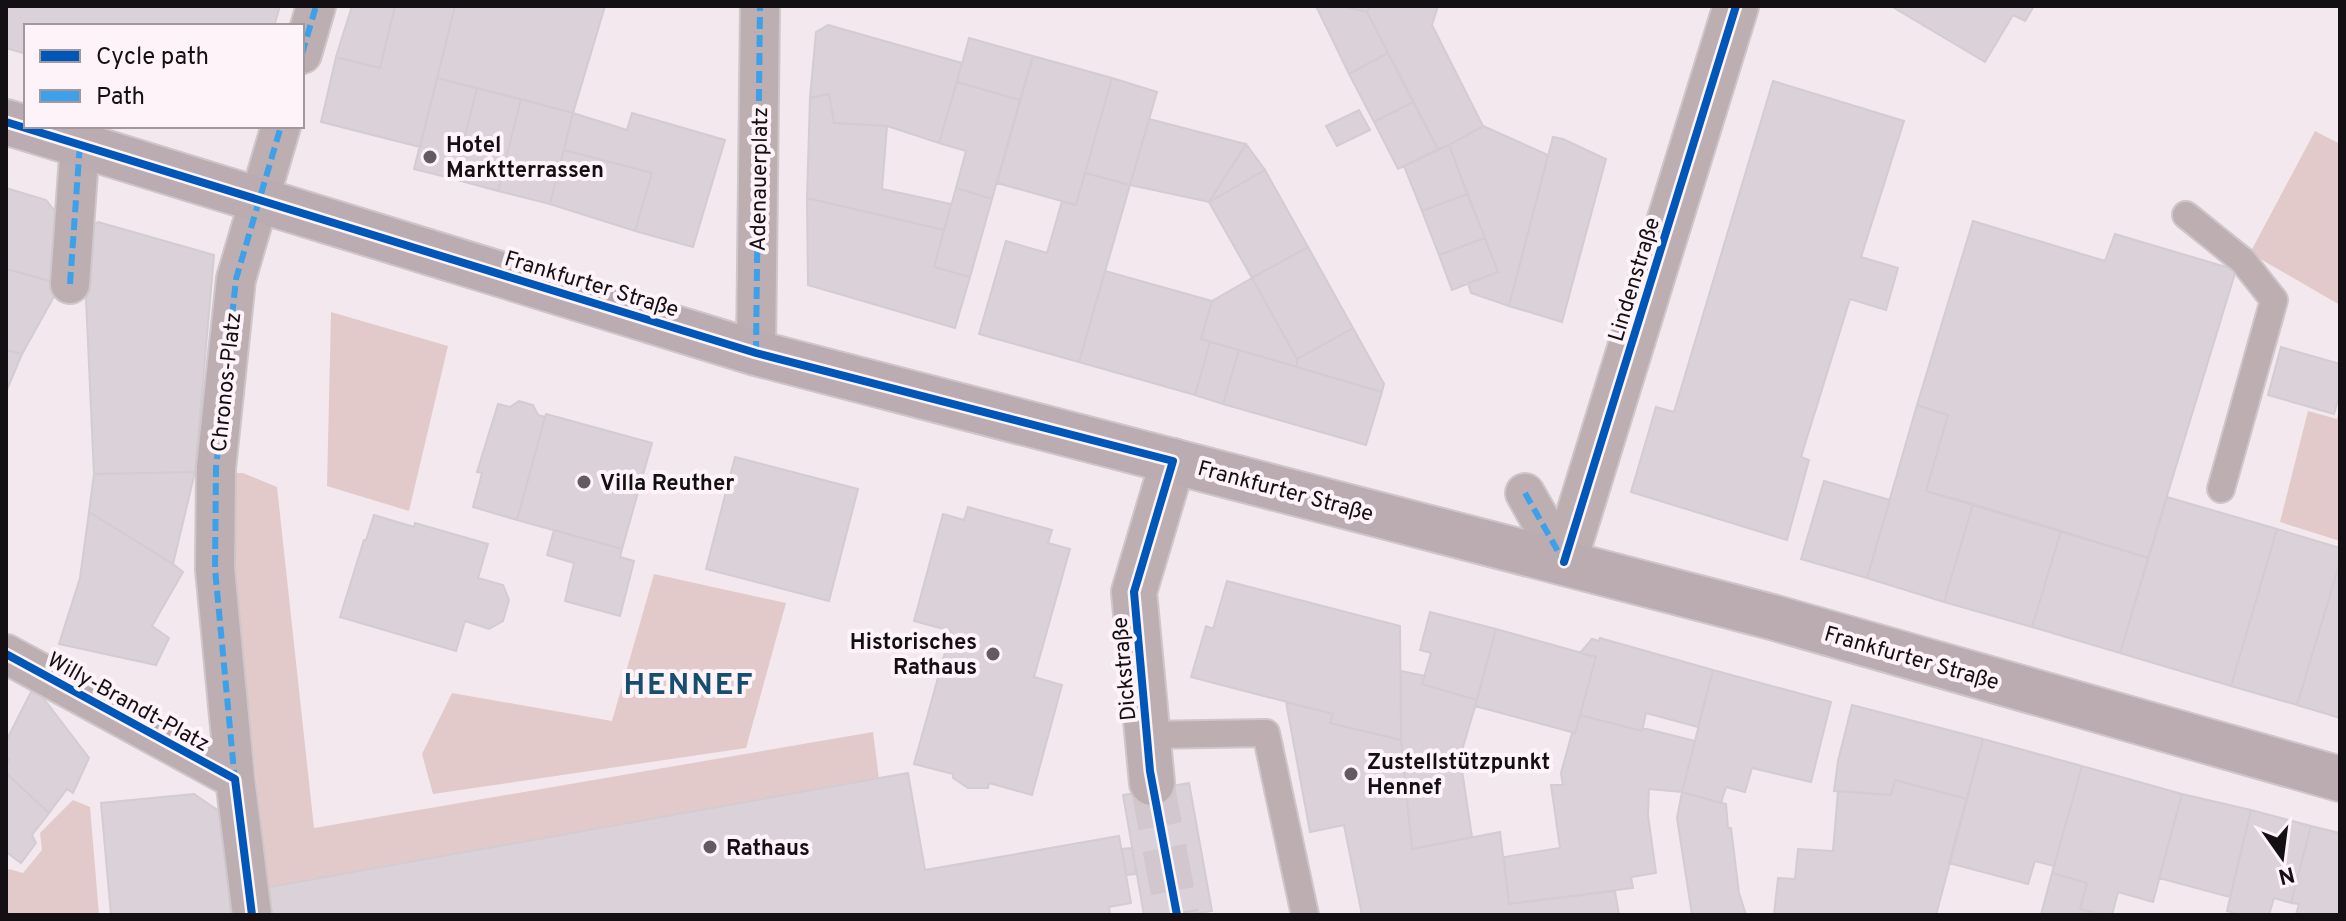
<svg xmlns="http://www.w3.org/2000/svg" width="2346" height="921" font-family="Overpass,sans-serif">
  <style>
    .green { fill: #e2caca }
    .building { fill: #dbd1d9; stroke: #d3ccd1; stroke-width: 2 }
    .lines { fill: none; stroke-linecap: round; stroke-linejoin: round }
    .minor-tunnel { stroke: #d1c7cc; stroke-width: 44; stroke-dasharray: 44 22; stroke-linecap: butt }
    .service-casing { stroke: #cec6ca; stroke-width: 30 }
    .pedestrian-casing { stroke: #cec6ca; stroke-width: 42 }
    .minor-casing { stroke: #cec6ca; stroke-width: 48 }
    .secondary-casing { stroke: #cec6ca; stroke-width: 48 }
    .service { stroke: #bcaeb1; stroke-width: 26 }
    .pedestrian { stroke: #bcaeb1; stroke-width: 38 }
    .minor { stroke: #bcaeb1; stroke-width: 44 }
    .secondary { stroke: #bbacb1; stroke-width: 44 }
    .quiet { stroke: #3da1ea; stroke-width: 6; stroke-dasharray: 12 6; stroke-linecap: butt }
    .cycleway-casing { stroke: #fef3f9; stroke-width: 13 }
    .cycleway { stroke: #0057b8; stroke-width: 8 }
    .poi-dot { fill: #625b5f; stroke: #fef3f9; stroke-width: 3 }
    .labels { text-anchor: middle; stroke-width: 8; stroke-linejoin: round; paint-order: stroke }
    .poi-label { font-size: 22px; font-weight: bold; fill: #140f12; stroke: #fef3f9; text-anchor: start }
    .street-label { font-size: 22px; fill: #140f12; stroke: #fef3f9 }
    .district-label { font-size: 30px; font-weight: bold; letter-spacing: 2px; fill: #174e70; stroke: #fef3f9 }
  </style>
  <rect width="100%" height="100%" fill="#f2e8ed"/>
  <!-- green -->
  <path class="green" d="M2315 131 2340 144V305L2250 253Z
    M331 312 448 346 409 511 327 486Z
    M2340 408V541L2280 522 2308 411 2337 419Z
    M233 473H243L277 487 314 828 873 732 879 779 264 888 263 841 232 558Z
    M654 574 786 603 746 748 433 794 422 754 452 693 612 721Z
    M73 800 90 807 99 915H6V873L9 869 23 873 42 850 40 833Z"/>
  <!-- building -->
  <path class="building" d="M6 6H280L274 26H26V54L6 48Z
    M352 6H395L380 68 336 57Z
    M395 6H455L420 147 321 122 336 57 380 68Z
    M455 6H605L573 113 437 78Z
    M1316 6H1343L1367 12 1388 53 1349 74Z
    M1343 6H1370L1367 12Z
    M1370 6H1438L1432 25 1483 126 1449 145 1438 149 1367 12Z
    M1891 6H2034L2025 21 2013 15 1985 62Z
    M828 25 962 63 939 143 887 126 834 123 829 94 810 98 816 32Z
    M969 38 1033 56 1020 100 957 82Z
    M1388 53 1413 102 1374 122 1349 74Z
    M1033 56 1112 78 1076 205 997 183Z
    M437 78 477 88 454 179 414 169Z
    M1112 78 1157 92 1130 185 1085 173Z
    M1773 81 1904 121 1861 257 1898 268 1886 310 1850 299 1801 457 1809 460 1787 540 1631 492 1656 407 1674 412Z
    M957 82 1020 100 992 199 956 188 966 151 939 143Z
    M477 88 521 99 498 191 454 179Z
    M829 94 834 123 887 126 882 189 951 204 944 230 807 198 810 98Z
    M521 99 573 113 550 204 498 191Z
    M1413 102 1438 149 1398 169 1374 122Z
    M1359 110 1370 130 1337 146 1326 126Z
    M573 113 627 130 632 113 725 140 693 247 635 231 652 173 564 150Z
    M1149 119 1246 144 1209 202 1130 185Z
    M1483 126 1548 155 1509 306 1471 293 1468 283 1498 272 1449 145Z
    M1553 137 1563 139 1606 159 1562 322 1509 306Z
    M1246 144 1265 170 1209 202Z
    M1449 145 1467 194 1422 211 1404 166Z
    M564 150 652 173 635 231 550 204Z
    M1265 170 1308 247 1252 278 1209 202Z
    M1085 173 1130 185 1079 362 979 334 1006 241 1047 253 1062 201 1076 205Z
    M6 188 46 200 59 216 61 284 6 269Z
    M956 188 992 199 970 277 934 267Z
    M1467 194 1485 238 1439 255 1422 211Z
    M807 198 944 230 934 267 970 277 955 328 808 285Z
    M1973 221 2105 261 2115 234 2236 270 2148 558 1926 491 1948 415 1917 405Z
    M98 222 214 255 195 472 94 474 83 233Z
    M1485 238 1498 272 1452 290 1439 255Z
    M1308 247 1353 328 1297 359 1252 278Z
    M6 269 61 284 22 354 6 350Z
    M1105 271 1212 301 1201 339 1210 342 1195 395 1079 362Z
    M1252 278 1297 359V367L1201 339 1212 301Z
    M1353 328 1384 384 1382 392 1297 367V359Z
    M1210 342 1239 350 1223 404 1195 395Z
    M2281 347 2340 364V393L2334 414 2268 395Z
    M6 350 22 354 6 392Z
    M1239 350 1382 392 1366 445 1223 404Z
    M519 401 533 405 538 415 545 417 517 520 473 507 482 473 477 472 498 404 510 407Z
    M1917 405 1948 415 1926 491 1973 504 1944 602 1867 578Z
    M546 414 652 443 622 549 517 520Z
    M735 457 858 489 829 601 706 569Z
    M195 472 173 564 89 512 94 474Z
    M1824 481 1890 500 1867 578 1801 559Z
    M2167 497 2277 529 2231 686 2120 653Z
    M1973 504 2061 531 2032 627 1944 602Z
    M968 507 1052 530 1048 543 1070 549 1034 677 1062 685 1032 795 989 783 988 788H968L953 778V774L914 764 951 631 914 621 943 514 964 520Z
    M89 512 173 564 183 572 152 626 169 638 156 665 59 644 80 578Z
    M374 515 414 527 415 523 488 544 478 578 503 585 509 600 503 621 489 629 465 621 456 651 340 617 364 540H366Z
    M2277 529 2340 548V562L2297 705 2231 686Z
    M554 530 622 549 620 557 634 561 620 616 565 601 574 563 547 555Z
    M2061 531 2148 558 2120 653 2032 627Z
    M2340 562V718L2297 705Z
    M1227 581 1400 626 1401 740 1330 723 1333 714 1191 677 1206 626 1213 629Z
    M1430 612 1496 629 1477 700 1422 684 1431 653 1420 650Z
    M1496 629 1596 657 1575 733 1475 706Z
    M1600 638 1713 670 1698 727 1646 713 1642 731 1580 715 1596 657 1580 653 1592 639 1599 641Z
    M1713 670 1831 702 1811 782 1752 768 1745 792 1726 787 1721 803 1682 792Z
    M1401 671 1425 676 1422 684 1477 700 1460 757 1472 837 1412 849 1401 740Z
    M34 686 89 758 73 793 67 789 49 813 6 773V765L9 759 6 757V741Z
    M1286 702 1333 714 1330 723 1401 740 1412 849 1500 832 1509 904 1615 891 1619 915H1362L1344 825 1310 832Z
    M1852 705 1983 739 1967 799 1895 780 1891 795 1834 791 1838 761Z
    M1580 715 1642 731 1643 728 1695 741 1682 792 1649 789 1648 815 1656 873 1631 877 1633 888 1509 904 1504 857 1560 848 1551 785H1563L1561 773 1572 733H1575Z
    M1983 739 2082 766 2054 866 2035 861 2028 884 1949 863Z
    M2082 766 2182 794 2153 902 2118 892 2112 915H2103L2080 909 2087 883 2052 873Z
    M6 773 49 813 32 835 36 843 21 863 6 852Z
    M908 773 925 870 1119 836 1131 903 1109 907 1110 915H269L264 888Z
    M1895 780 1967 799 1936 915H1774L1778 878 1795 879 1798 849 1833 851 1838 791 1891 795Z
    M1189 783 1212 911 1187 915H1144L1123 795Z
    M1682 792 1726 804 1728 828H1731L1739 893 1746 915H1692L1677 818Z
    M194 794 222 813 231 915H111L101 803Z
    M2182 794 2251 810 2230 897 2159 878Z
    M2251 810 2311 826 2291 903 2274 898 2269 915H2243L2227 911Z
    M2311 826 2340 833V915H2296L2299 904 2291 903Z
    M1132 848 1136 874 1126 875 1122 849Z
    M2052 873 2087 883 2080 909 2092 912V915H2041Z"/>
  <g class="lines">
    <!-- minor-tunnel -->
    <path class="minor-tunnel" d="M1152 783 1177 915"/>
    <!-- service casing -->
    <g class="service-casing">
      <path id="service" d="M2186 215 2243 261 2274 300 2221 489
        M1147 735 1266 733 1305 915"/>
    </g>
    <!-- pedestrian casing -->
    <g class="pedestrian-casing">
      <path id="pedestrian" d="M302 54 316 6
        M70 284 80 143
        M756 353 760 6
        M1525 493 1564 562
        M6 654 235 779
        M252 915 235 779 215 569 216 468 236 279 281 126"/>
    </g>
    <!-- minor casing -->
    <g class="minor-casing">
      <path id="minor" d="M1564 562 1736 6
        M1152 783 1134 592 1173 461"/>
    </g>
    <!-- secondary casing -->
    <g class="secondary-casing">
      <path id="secondary" d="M6 122 756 353 1772 617 2340 779"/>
    </g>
    <!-- service -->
    <use href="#service" class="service"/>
    <!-- pedestrian -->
    <use href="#pedestrian" class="pedestrian"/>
    <!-- minor -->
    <use href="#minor" class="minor"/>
    <!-- secondary -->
    <use href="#secondary" class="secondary"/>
    <!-- quiet -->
    <path class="quiet" d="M302 54 316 6
      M70 284 80 143
      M756 353 760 6
      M1525 493 1564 562
      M235 782 215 569 216 468 236 279 281 126"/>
    <!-- cycleway casing -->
    <g class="cycleway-casing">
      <path id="cycleway" d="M6 122 756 353 1173 461 1134 592 1150 771 1177 915
        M1564 562 1736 6
        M6 654 235 779 252 915"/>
    </g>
    <!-- cycleway -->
    <use href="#cycleway" class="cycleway"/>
  </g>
  <!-- markers -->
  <g class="poi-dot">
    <circle cx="430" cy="157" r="8"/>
    <circle cx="584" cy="482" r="8"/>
    <circle cx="993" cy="654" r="8"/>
    <circle cx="1351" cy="774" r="8"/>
    <circle cx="710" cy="847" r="8"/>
  </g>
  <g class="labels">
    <!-- poi labels -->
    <g class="poi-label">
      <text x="446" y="152">Hotel<tspan x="446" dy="25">Marktterrassen</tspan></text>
      <text x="600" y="490">Villa Reuther</text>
      <text x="977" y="649" text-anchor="end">Historisches<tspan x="977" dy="25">Rathaus</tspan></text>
      <text x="1367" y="769">Zustellstützpunkt<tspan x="1367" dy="25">Hennef</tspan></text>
      <text x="726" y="855">Rathaus</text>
    </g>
    <!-- street labels -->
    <g class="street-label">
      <text transform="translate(758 179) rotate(-89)" y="8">Adenauerplatz</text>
      <text transform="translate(1633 279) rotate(-73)" y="8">Lindenstraße</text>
      <text transform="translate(592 283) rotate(17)" y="8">Frankfurter Straße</text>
      <text transform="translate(225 382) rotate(-84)" y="8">Chronos-Platz</text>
      <text transform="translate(1286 490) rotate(15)" y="8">Frankfurter Straße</text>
      <text transform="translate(1912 657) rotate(16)" y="8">Frankfurter Straße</text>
      <text transform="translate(1123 669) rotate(-95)" y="8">Dickstraße</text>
      <text transform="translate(129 701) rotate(29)" y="8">Willy-Brandt-Platz</text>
    </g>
    <!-- district labels -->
    <g class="district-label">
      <text x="689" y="694">HENNEF</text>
    </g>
  </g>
  <!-- border -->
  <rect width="2346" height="921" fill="none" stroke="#140f12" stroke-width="16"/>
  <!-- legend -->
  <rect x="24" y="24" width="280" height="104" fill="#fef3f9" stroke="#a0989d" stroke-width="2"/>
  <rect x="40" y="50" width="40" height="12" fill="#0057b8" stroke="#a0989d" stroke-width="2"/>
  <text x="96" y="64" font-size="24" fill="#140f12">Cycle path</text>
  <rect x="40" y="90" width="40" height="12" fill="#3da1ea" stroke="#a0989d" stroke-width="2"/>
  <text x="96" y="104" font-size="24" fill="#140f12">Path</text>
  <!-- north arrow -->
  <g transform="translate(2282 857) rotate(166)" stroke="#fef3f9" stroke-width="6" paint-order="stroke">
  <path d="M0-6L14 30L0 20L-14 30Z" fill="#140f12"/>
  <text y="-12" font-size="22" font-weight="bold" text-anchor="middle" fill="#140f12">N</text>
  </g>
</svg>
